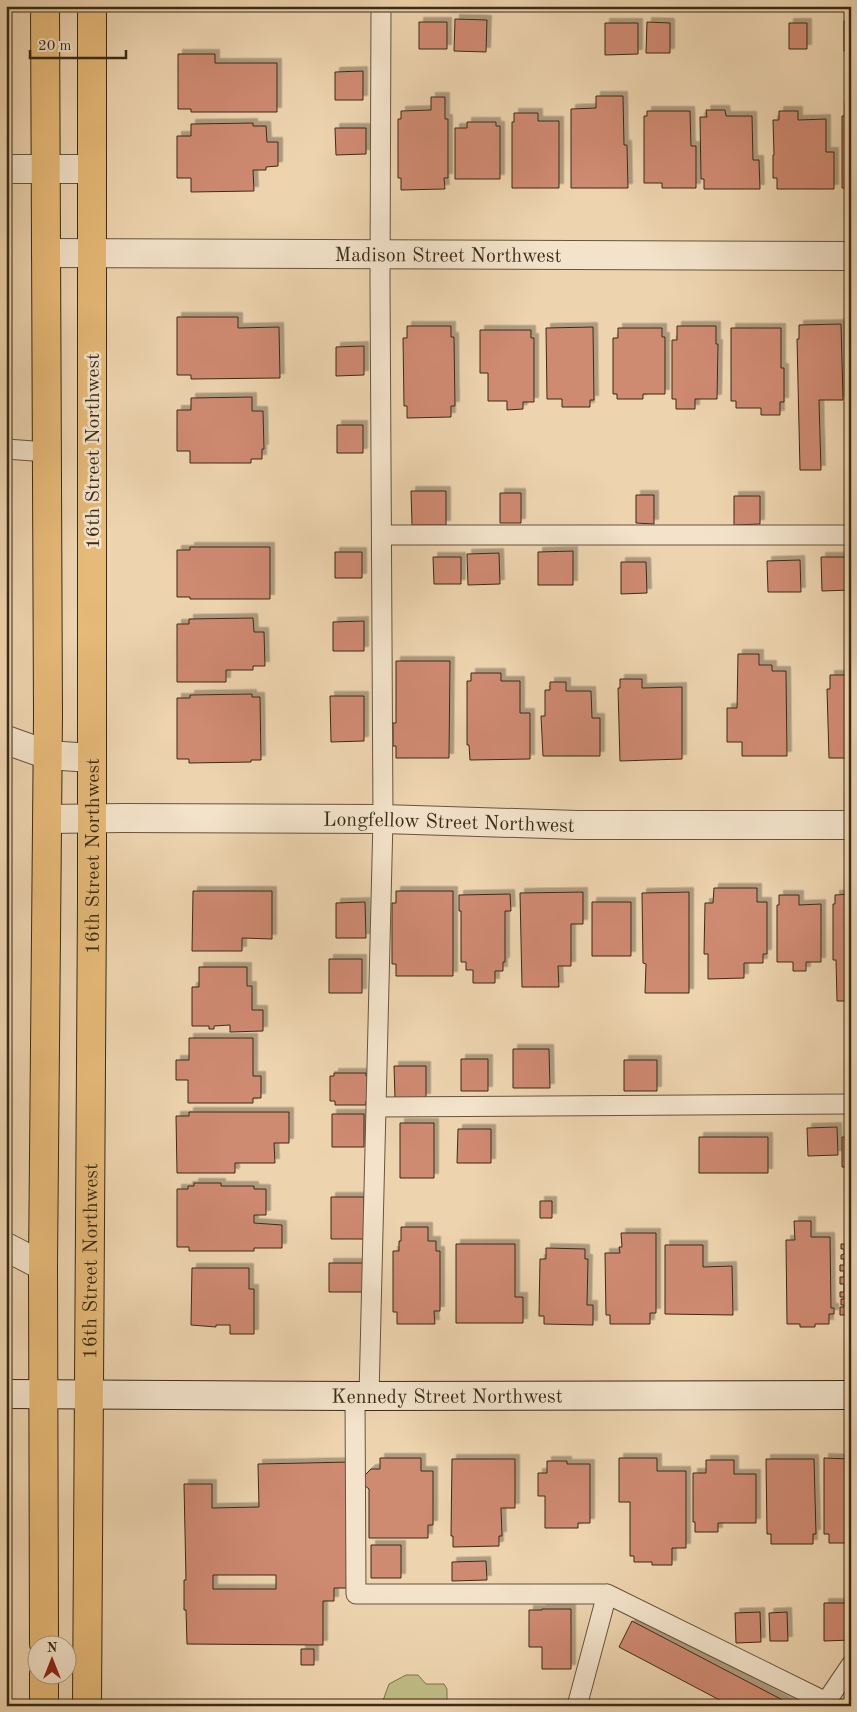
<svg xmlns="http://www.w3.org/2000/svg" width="857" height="1712" font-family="'Old Standard TT',serif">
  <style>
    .green { fill: #bfbb86; stroke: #7c734f }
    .building { fill: #cf8a72; stroke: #392b18; fill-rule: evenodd; filter: url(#shadow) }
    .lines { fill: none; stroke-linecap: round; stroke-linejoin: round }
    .lane-casing { stroke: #66553e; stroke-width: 21 }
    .street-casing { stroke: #66553e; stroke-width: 30 }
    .secondary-casing { stroke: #392b18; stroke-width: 30 }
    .primary-casing { stroke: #392b18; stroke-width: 30 }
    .lane { stroke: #f3e3cb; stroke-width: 19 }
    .street { stroke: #f3e3cb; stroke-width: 28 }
    .secondary { stroke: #f3e3cb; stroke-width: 28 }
    .primary { stroke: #e6ba78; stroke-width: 28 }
    .labels { text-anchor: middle; stroke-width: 5; stroke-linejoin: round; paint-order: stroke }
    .street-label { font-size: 20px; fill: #392b18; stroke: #f3e3cb }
  </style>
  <defs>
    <filter id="shadow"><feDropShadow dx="4.5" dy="-4.5" stdDeviation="0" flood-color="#0004"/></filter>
  </defs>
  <rect width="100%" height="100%" fill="#edd4af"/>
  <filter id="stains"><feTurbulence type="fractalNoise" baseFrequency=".004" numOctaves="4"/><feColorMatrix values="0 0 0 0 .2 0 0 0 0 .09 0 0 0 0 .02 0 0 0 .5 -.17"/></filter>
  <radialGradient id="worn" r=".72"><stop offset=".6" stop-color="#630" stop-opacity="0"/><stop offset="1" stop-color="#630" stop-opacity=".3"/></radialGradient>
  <!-- green -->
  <path class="green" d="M406 1675H418L426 1684H444L447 1689V1706H381L389 1684Z"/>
  <!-- building -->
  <path class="building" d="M455 19 487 20 486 52 454 51Z
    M844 21H851V51H844Z
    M419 22H447V49H419Z
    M647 22 670 23V53H646Z
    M605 23H638V54L605 55Z
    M789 23H807V49H789Z
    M178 54H215V63H277V112H191V109H178Z
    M363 71V100H335V72Z
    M596 96H623L624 145H627L628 188H571V109L596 108Z
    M431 97H445V119H448V178H444L445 189 401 190V178H398V119H401V111L431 110Z
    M845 103H851V188H842V116H845Z
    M706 110H725L726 116H752L753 160H759L760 189H704V179H701L700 117H707Z
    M647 111H690L691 146H696V188H662V183H644V116H647Z
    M779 111H798V120L826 119V152H834V189H777V178H773V155H774L773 120H779Z
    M514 113H538V121H559V188H512V122H514Z
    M467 122H496V126H500V179H455V128H467Z
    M253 123V126H266L267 142H278V166L266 167V170H253L254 191 191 192V178H177V136H191V124Z
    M335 128H366V154L336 155Z
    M177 317H238V328L279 327 280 378 191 379V375H177Z
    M841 324 843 400H819L821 470H800L797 339H799V325Z
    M407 326H451V337H454L455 406H451V417L407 418V406H404L403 338H407Z
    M677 326H716V344H718L717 399H695V409H676V399H672V340H677Z
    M593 327 594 400H590V407H562V399H547L546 328Z
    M618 328H662V337H665V394H643V399H617V394H613V338H618Z
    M731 328H781V368H784V402H780V415H761V408H736V401H731Z
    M480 330H531V338H534V402H523V409L507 410V401H488V373H480Z
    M364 346V375L336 376V347Z
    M252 397V411H263L264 449H262V459H251V463H190V451H177V410H191V398Z
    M337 425H363V453H337Z
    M411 491H446V525H412Z
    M500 493H521V523H500Z
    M636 495H654V524L636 523Z
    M734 496H760V524L734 525Z
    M190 547H270V599H190V597H177V550H190Z
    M573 551V585H538V552Z
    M335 552H362V578H335Z
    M499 553 500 584 468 585 467 554Z
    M433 557H461V584H434Z
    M821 557H851V590L822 591Z
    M800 560 801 592H768L767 561Z
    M621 562H646L647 593 621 594Z
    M253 618 254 632H264L265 666H253V670H226V682H177V624H189V619Z
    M364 621V651H333V622Z
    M738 654H759V665H772V671H786L787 756H742V742H727V708H737Z
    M396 661H450L449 758H396V746H393V723H396Z
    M471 673H501V681H520V713H530V759L470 760 469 745H467V681H471Z
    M830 675H851V758H829L827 689H830Z
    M620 679H642V688L682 687V759L620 761 618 688H620Z
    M550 682H566V691H591L592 718H600V756H543L541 716H545V690H550Z
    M252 694V697H260L261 760H251V762L189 763V759H177V698H190V695Z
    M330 696H364V741L331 742Z
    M714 888H757V902H767V954H763V963H744V978L708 979V954H704L705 903H713Z
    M193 891H272V939L242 938V951H192Z
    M396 891H453V976H396V964H392V903H396Z
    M583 892V924H571V966H558L559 987H522L520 893Z
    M689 892V993H645L646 964 643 963 642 893Z
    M510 894 511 911H505V962H503V971H495V983H473V970H466V962H461V911H459V895Z
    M851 894V1001H837L836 960H833V904H835V895Z
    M779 895H799V905L821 904V962H806V971H793V962H777V905H779Z
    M365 902 366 938H336V903Z
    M592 902H631V956H592Z
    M329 959H362V993H329Z
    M199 967H247V986H252V1010H263V1031L230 1032V1025L214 1026V1029H209V1026H192V987H199Z
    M189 1038H253V1076H261V1098H253V1103H188V1080H176V1060H189Z
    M513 1049H549L550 1088H513Z
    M461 1059H488V1091H461Z
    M624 1060H657V1091H624Z
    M394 1066H426V1098H395Z
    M334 1073H366V1076H369V1101H366V1105H335V1101H330V1076H334Z
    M189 1112H289V1143H274L275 1163H235V1173H177L176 1116H189Z
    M332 1114H364V1147H332Z
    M400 1123H434V1178H400Z
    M837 1127 838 1155 808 1156 807 1128Z
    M458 1129H491V1163H457Z
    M699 1137H768V1173H699Z
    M842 1137H851V1167H842Z
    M194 1183H221V1186H254V1189H266V1215H254V1223L282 1225V1248H254V1251H189V1247H177V1189H188V1186H194Z
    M331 1197H364V1239H331Z
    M540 1201H552V1218H540Z
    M794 1221H811V1237H830L831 1308H834V1314H829V1324H815V1327H800V1324H787L786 1240H795Z
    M849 1222H851V1324H846V1315H840V1307H844V1305H841V1299H844V1297H840V1292H844V1284H840V1277H844V1271H840V1265H844V1259H841V1255L844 1254V1249H841V1244H846V1236H849Z
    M401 1227H428V1241H436V1251H440V1311H434L435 1324H397V1312H393V1251H399V1241H401Z
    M621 1233H656V1313H650V1324H610V1315H606L605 1253H620L619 1247H622Z
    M456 1244H515V1297H523V1323H456Z
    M665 1245H703V1267L732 1266 733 1315 665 1314Z
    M546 1248 585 1249V1259H588L587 1305H593V1325L544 1324V1316H539L540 1259H546Z
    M329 1263H364L365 1292H329Z
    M192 1268H249V1289H254V1334H230V1325H216V1327L191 1325Z
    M380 1458H421V1471H433V1525H428V1538H369V1489L364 1485V1476L371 1469H380Z
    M619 1458H657V1471H686V1548H672V1565H652V1562H634V1556H630V1502H619Z
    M824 1458 851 1459V1543H829V1534H824Z
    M452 1459H515V1508H501L502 1536H499V1546L453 1547V1536H451Z
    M766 1459H814L816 1534H813V1544H771V1534H767Z
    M706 1460H734V1474H756V1523H718V1532H695V1522H693V1473H706Z
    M547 1461H567V1464H590V1523H578V1528H545V1496H538V1473H547Z
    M351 1462 350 1588H334V1601H323V1645L187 1644 186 1610H184V1580H186L184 1484H212V1508L259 1507 258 1464ZM213 1575H276V1589H213Z
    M371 1545H401V1578H371Z
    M486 1561 487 1580 452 1581V1562Z
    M824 1603H851V1640L824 1641Z
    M542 1609H571V1669H542V1647H529V1610H542Z
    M760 1612 761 1642 736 1643 735 1613Z
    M787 1612 788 1641H770L769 1613Z
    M632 1621 794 1706H731L619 1647Z
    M301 1649H314V1665H301Z"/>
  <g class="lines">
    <!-- lane casing -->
    <g class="lane-casing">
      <path id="lane" d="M6 449 47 452
        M382 535H851
        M377 1107 851 1104
        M355 1396 356 1594H607L577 1706
        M369 1396 383 819 380 281 381 6
        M607 1594 826 1702 851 1665"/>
    </g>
    <!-- street casing -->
    <g class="street-casing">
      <g id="street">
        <path d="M6 169H92"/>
        <path id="s1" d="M46 253 851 256"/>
        <path d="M6 740 48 755 91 758"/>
        <path id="s2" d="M48 819 123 818 383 819 578 825H851"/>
        <path d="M6 1247 43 1266"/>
      </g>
    </g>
    <!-- secondary casing -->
    <g class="secondary-casing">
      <g id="secondary">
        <path id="s3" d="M6 1394 355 1396 851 1395"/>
      </g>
    </g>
    <!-- primary casing -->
    <g class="primary-casing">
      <g id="primary">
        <path d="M44 1644 43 1266 48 716 45 6"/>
        <path d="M44 1674V1706"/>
        <path id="s4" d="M87 1706 92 902V6"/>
      </g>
    </g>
    <!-- lane -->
    <use href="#lane" class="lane"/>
    <!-- street -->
    <use href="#street" class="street"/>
    <!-- secondary -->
    <use href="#secondary" class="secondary"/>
    <!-- primary -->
    <use href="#primary" class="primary"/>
  </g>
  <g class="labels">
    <!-- street labels -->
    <g class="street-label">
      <text dy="7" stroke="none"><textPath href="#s1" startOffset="402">Madison Street Northwest</textPath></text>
      <text transform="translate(92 451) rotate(-90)" y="7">16th Street Northwest</text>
      <text dy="7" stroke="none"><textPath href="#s2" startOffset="401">Longfellow Street Northwest</textPath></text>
      <text dy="7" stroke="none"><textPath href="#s4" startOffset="850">16th Street Northwest</textPath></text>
      <text dy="7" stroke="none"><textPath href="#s4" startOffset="445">16th Street Northwest</textPath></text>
      <text dy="7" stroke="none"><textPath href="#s3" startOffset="441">Kennedy Street Northwest</textPath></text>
    </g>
  </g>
  <!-- margin -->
  <rect width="857" height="1712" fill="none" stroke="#edd4af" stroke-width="25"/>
  <rect x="8" y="8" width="842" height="1697" fill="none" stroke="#392b18" stroke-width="2.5"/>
  <rect x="12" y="12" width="832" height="1687" fill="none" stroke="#392b18"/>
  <!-- north arrow -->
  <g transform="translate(52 1660)"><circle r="24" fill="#f3e3cb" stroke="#a99983"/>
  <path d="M0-4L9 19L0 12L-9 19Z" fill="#8f2418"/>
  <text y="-8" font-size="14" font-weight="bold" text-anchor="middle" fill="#392b18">N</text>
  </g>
  <!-- scale -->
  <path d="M30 50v8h96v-8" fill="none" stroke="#392b18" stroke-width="2.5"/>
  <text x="38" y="50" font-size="15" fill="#392b18" stroke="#f3e3cb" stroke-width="4" paint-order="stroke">20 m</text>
  <rect width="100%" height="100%" filter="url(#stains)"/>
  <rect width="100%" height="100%" fill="url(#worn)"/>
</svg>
